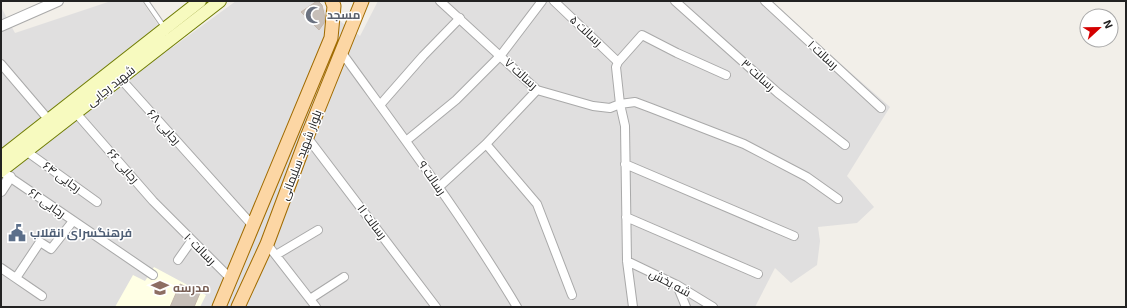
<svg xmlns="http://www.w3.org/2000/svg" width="1127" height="308" font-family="'Exo 2',Cairo,sans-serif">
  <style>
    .residential { fill: #e0dfdf }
    .education { fill: #ffffe5 }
    .building { fill: #c7bfb8; stroke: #c4b6ab }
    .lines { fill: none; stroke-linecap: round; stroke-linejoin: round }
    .service-casing { stroke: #a9a9a9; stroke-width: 6 }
    .minor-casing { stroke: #a9a9a9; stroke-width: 10 }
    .tertiary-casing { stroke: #a9a9a9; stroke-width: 12 }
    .secondary-casing { stroke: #707d05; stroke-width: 14 }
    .primary-casing { stroke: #a06b00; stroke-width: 15 }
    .service { stroke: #fff; stroke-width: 4 }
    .minor { stroke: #fff; stroke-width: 8 }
    .tertiary { stroke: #fff; stroke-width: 10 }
    .secondary { stroke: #f7fabf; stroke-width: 12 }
    .primary { stroke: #fcd6a4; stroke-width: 13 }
    .labels { text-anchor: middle; stroke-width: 3; stroke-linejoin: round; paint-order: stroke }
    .worship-label { font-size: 12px; font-weight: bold; fill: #5b616d; stroke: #fff; text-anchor: start }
    .street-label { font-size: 12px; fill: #222; stroke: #fff }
    .service-label { font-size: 12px; font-weight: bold; fill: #4e5e75; stroke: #fff; text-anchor: start }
    .education-label { font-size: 12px; font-weight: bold; fill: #785e54; stroke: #fff; text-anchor: start }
  </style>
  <rect width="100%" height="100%" fill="#f2efe9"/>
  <!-- residential -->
  <path class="residential" d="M111 1H142L173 47 236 1H313L360 36 378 1H769L890 107 847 176 874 207 857 223 818 227 820 241 817 265 791 283 775 268 755 307H1V7L15 33Z"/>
  <!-- education -->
  <path class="education" d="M154 267 206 295 200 307H115L133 275 145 281Z"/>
  <!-- building -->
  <path class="building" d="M317 1H318L322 5 325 18 324 23 319 30 301 12Z
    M180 284 200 293 194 307H170Z"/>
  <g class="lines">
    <!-- service casing -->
    <g class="service-casing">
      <path id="service" d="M146 1 164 27"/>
    </g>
    <!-- minor casing -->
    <g class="minor-casing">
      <path id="minor" d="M440 1 537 90 593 106 610 108 620 104 635 102 651 108 744 144 807 177 838 199
        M554 1 618 62
        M675 1 778 93 845 145
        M765 1 881 108
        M342 53C402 136 464 218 517 307
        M1 64 48 119
        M120 78 253 226
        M380 105 423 56 460 18
        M76 113 153 201 231 279
        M307 137 436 307
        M406 141 456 100 501 55 542 1
        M486 144 537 204 572 295
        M26 151 97 202
        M625 164 794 236
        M5 174 153 275
        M439 187 486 144 537 90
        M626 217 758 274
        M267 244 316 307
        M276 255 318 230
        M178 260 192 240
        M627 261 677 285 713 307
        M1 268 42 296
        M16 278 40 242 51 249 73 221
        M677 285 686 307
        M310 299 344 277
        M633 307 627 261 625 126 620 104 616 67 618 62 642 35 677 53 726 75"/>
    </g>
    <!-- tertiary casing -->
    <g class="tertiary-casing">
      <path id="tertiary" d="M1 26 58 1
        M1 191 10 177"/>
    </g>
    <!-- secondary casing -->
    <g class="secondary-casing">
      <path id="secondary" d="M1 157 200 1
        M1 171 220 1"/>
    </g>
    <!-- primary casing -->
    <g class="primary-casing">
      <path id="primary" d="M219 307 331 38 334 6 332 1
        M238 307 267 244 307 137 362 1"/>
    </g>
    <!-- service -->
    <use href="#service" class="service"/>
    <!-- minor -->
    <use href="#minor" class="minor"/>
    <!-- tertiary -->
    <use href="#tertiary" class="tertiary"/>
    <!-- secondary -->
    <use href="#secondary" class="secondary"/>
    <!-- primary -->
    <use href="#primary" class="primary"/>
  </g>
  <!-- icons -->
  <defs>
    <g id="mosque-bare" transform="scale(1.38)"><path d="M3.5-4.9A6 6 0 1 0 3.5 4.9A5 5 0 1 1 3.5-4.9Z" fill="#6b7280" stroke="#fff" stroke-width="2.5" paint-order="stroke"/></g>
    <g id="civic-bare" transform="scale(1.38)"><path d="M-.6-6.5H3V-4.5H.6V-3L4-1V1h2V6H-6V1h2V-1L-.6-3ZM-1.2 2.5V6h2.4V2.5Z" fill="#5c6f8a" stroke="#fff" stroke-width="2.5" paint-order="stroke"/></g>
    <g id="school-bare" transform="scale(1.38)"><path d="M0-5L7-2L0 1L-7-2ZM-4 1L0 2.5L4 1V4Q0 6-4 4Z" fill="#8d6e63" stroke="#fff" stroke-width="2.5" paint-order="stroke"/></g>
  </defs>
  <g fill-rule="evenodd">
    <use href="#mosque-bare" x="314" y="15"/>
    <use href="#civic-bare" x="17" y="233"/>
    <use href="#school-bare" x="160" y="288"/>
  </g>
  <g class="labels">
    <!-- worship labels -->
    <g class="worship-label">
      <text x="327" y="19">مسجد</text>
    </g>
    <!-- street labels -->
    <g class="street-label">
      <text transform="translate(586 31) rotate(43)" y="4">رسالت ۵</text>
      <text transform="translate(823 55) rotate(43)" y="4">رسالت ۱</text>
      <text transform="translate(521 74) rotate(42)" y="4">رسالت ۷</text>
      <text transform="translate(758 75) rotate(42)" y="4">رسالت ۳</text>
      <text transform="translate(111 86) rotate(-38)" y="4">شهید رجایی</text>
      <text transform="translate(164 127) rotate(48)" y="4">رجایی ۶۸</text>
      <text transform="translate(301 155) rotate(-69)" y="4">بلوار شهید سلیمانی</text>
      <text transform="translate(123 166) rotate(49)" y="4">رجایی ۶۶</text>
      <text transform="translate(62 177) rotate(36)" y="4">رجایی ۶۴</text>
      <text transform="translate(432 178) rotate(55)" y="4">رسالت ۹</text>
      <text transform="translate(47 203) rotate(35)" y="4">رجایی ۶۲</text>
      <text transform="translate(372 222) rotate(53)" y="4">رسالت ۱۱</text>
      <text transform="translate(200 249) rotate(45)" y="4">رسالت ۱۰</text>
      <text transform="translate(670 283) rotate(28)" y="4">شه بخش</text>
    </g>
    <!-- service labels -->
    <g class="service-label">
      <text x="30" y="237">فرهنگسرای انقلاب</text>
    </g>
    <!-- education labels -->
    <g class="education-label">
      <text x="173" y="292">مدرسه</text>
    </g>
  </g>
  <!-- border -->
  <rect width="1127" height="308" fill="none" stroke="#222222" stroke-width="4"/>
  <!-- north arrow -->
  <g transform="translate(1099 28) rotate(68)"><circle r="19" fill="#ffffff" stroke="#a7a7a7"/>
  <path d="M0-3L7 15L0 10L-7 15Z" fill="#d40000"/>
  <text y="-6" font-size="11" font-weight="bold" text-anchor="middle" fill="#222222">N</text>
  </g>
</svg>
